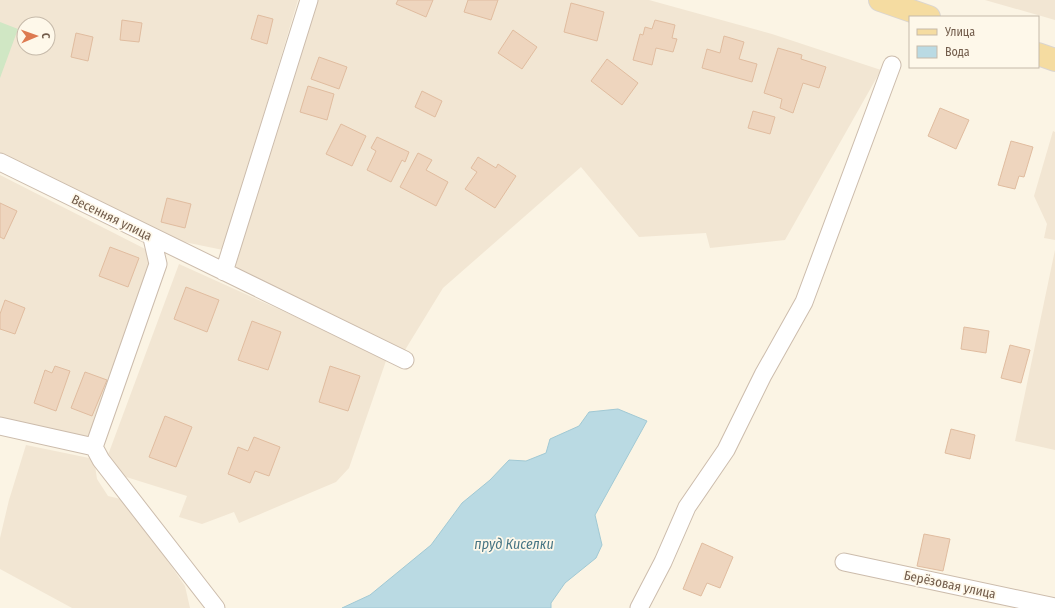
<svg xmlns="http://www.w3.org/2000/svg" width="1055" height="608" font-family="'Fira Sans Condensed',sans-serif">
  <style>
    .residential { fill: #f2e6d3; fill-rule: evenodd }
    .green { fill: #d0e7c4 }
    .water { fill: #badae3; stroke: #a1c9d4 }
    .building { fill: #eed5be; stroke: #e0bc9f }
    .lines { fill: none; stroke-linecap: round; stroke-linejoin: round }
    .minor-casing { stroke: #ccbcac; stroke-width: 19 }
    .primary-casing { stroke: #dad5d0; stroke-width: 24 }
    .minor { stroke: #fff; stroke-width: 17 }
    .primary { stroke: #f5dca1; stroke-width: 22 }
    .labels { text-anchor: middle; stroke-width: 3.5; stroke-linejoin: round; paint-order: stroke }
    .street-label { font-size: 13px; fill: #725c4b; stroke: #fef8ea }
    .water-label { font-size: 14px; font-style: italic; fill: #477584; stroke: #fef8ea }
  </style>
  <rect width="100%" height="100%" fill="#fbf4e4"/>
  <!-- residential -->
  <path class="residential" d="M0 0H298L223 250 155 236 0 153ZM24 24H48V48H24Z
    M316 0H649L772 34 881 70 785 240 710 248 706 233 639 237 581 167 443 288 405 350 234 271Z
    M985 0H1055V20Z
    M1053 131 1055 132V240L1044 238 1047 224 1034 196Z
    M0 175 157 255 92 443 0 420Z
    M1055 250V450L1015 441Z
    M179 264 387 358 349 468 336 482 239 523 234 512 202 524 179 517 187 496 123 476 108 455Z
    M26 445 94 459 97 479 108 496 125 500 185 586 190 608H72L0 569V538L9 500Z"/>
  <!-- green -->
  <path class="green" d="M0 22 18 29 0 78Z"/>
  <!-- water -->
  <path class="water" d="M618 409 647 421 595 515 602 545 596 558 565 583 551 603V608H342L370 595 431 545 462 503 490 480 509 460 526 461 546 453 550 439 579 426 589 412Z"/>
  <!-- building -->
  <path class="building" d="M398 0H433L426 17 396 4Z
    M468 0H498L491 20 464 12Z
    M571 3 604 12 597 41 564 32Z
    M258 15 273 19 267 44 251 39Z
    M122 20 142 23 139 42 120 40Z
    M655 20 675 25 672 38 677 39 673 52 656 48 652 65 633 60 640 34 643 35 645 27 652 29Z
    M513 30 537 47 522 69 498 53Z
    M76 33 93 37 88 61 71 57Z
    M724 36 744 42 739 59 757 64 752 82 702 68 707 49 720 53Z
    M778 48 802 55 801 59 826 67 819 88 803 83 793 113 780 108 782 99 764 93Z
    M319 57 347 67 339 89 311 79Z
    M607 59 638 83 622 105 591 81Z
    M308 86 334 94 327 120 300 112Z
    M422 91 442 101 435 117 415 107Z
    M940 108 969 120 956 149 928 136Z
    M753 111 775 117 770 134 748 128Z
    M341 124 366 136 352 166 326 154Z
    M377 137 409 152 405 162 402 160 391 182 367 170 376 151 371 148Z
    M1011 141 1033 147 1024 177 1019 176 1015 189 998 185Z
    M418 153 432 160 426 170 448 182 436 206 400 187Z
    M478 157 496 168 498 164 516 176 495 208 465 189 477 172 471 168Z
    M167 198 191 204 185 228 161 222Z
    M0 203 17 211 4 239 0 237Z
    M110 247 139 258 128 287 99 276Z
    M186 287 219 300 207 332 174 319Z
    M5 300 25 308 15 334 0 329V314Z
    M252 321 281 332 268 370 238 360Z
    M964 327 989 331 986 353 961 349Z
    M1010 345 1030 350 1021 383 1001 378Z
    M55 366 70 371 56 411 34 403 45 370 52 373Z
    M330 366 360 376 348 411 319 402Z
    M85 372 107 380 92 416 71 408Z
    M165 416 192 427 176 467 149 457Z
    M951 429 975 435 970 459 945 453Z
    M254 437 280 447 269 476 255 471 250 483 228 474 238 447 248 451Z
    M924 534 950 539 943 571 917 566Z
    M702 543 733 557 720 588 707 583 701 596 683 589Z"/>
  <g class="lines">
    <!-- minor casing -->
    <g class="minor-casing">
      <path id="minor" d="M0 162 405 360
        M152 238 158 264 94 447 101 460 216 608
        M224 272 309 0
        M0 426 94 447
        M844 562 1055 607
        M639 608 663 562 687 507 726 450 763 375 804 302 892 65"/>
    </g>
    <!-- primary casing -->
    <g class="primary-casing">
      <path id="primary" d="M880 0 929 17
        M1038 54 1055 60"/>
    </g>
    <!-- minor -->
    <use href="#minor" class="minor"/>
    <!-- primary -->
    <use href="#primary" class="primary"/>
  </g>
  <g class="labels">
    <!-- street labels -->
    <g class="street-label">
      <text transform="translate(112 217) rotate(26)" y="5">Весенняя улица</text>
      <text transform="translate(950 584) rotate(12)" y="5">Берёзовая улица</text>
    </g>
    <!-- water labels -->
    <g class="water-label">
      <text x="514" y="549">пруд Киселки</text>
    </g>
  </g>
  <!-- legend -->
  <rect x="909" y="16" width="130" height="52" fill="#fef8ea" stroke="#c6baaa"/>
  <rect x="917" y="29" width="20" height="6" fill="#f5dca1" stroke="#c6baaa"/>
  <text x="945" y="36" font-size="12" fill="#725c4b">Улица</text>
  <rect x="917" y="46" width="20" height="12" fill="#badae3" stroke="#c6baaa"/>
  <text x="945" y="56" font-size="12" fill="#725c4b">Вода</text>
  <!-- north arrow -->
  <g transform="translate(36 36) rotate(88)"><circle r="19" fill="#fef8ea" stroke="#c6baaa"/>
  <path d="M0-3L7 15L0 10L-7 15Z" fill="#dd7a51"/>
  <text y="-6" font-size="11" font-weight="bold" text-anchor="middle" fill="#725c4b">С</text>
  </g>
</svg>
